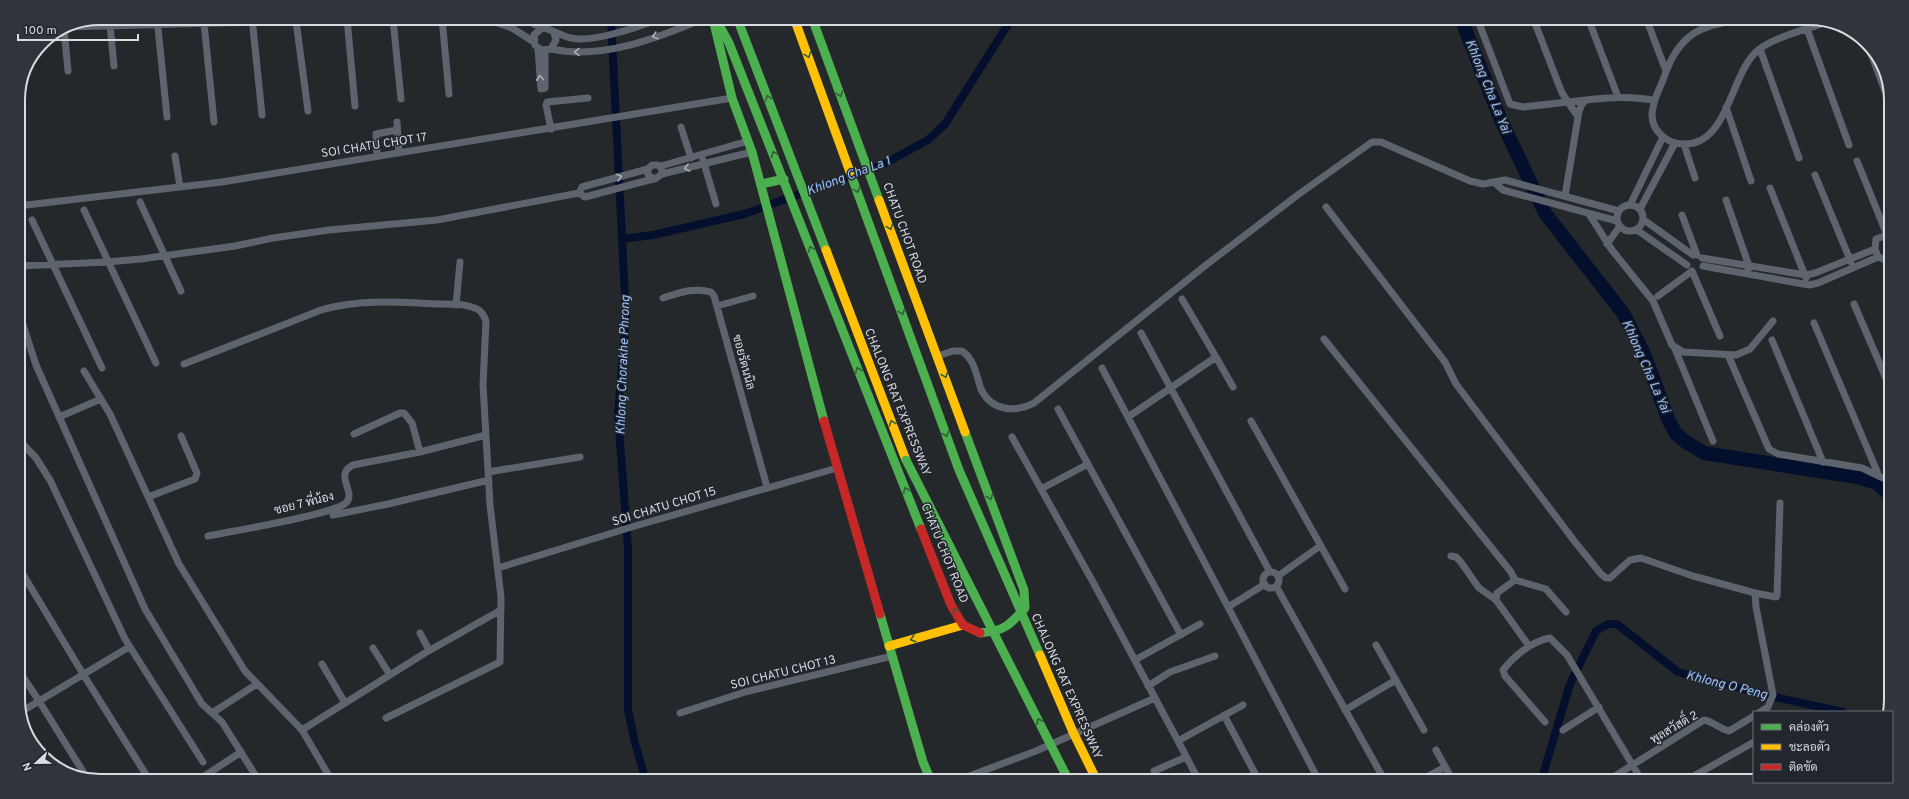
<svg xmlns="http://www.w3.org/2000/svg" width="1909" height="799" font-family="Overpass,Sarabun,sans-serif">
  <style>
    .lines { fill: none; stroke-linecap: round; stroke-linejoin: round }
    .canal { stroke: #030f2c; stroke-width: 8 }
    .river { stroke: #030f2c; stroke-width: 14 }
    .street { stroke: #5e646e; stroke-width: 7 }
    .fast { stroke: #4caf50; stroke-width: 9 }
    .slow { stroke: #ffc107; stroke-width: 9 }
    .jam { stroke: #c62828; stroke-width: 9 }
    .fast-bridge { stroke: #4caf50; stroke-width: 9 }
    .slow-bridge { stroke: #ffc107; stroke-width: 9 }
    .oneway { stroke: #adb1b7 }
    .oneway2 { stroke: #335d3b }
    .labels { text-anchor: middle; stroke-width: 3; stroke-linejoin: round; paint-order: stroke }
    .street-label { font-size: 12px; fill: #d8dbdf; stroke: #23272d }
    .water-label { font-size: 13px; font-style: italic; fill: #98c1ff; stroke: #23272d }
    .rim { fill: none; stroke: #d8dbdf; stroke-width: 2 }
  </style>
  <rect width="100%" height="100%" fill="#25282b"/>
  <g class="lines">
    <!-- canal -->
    <path class="canal" d="M611 18 626 318 618 415 628 548V710L635 743 646 781
      M622 239 653 235 744 214 882 165 928 140 945 124 1012 18
      M1541 781 1570 684 1596 631 1608 624H1617L1678 672 1770 696 1843 712"/>
    <!-- river -->
    <path class="river" d="M1461 18 1500 118 1545 213 1623 313 1644 354 1669 421 1676 434 1686 442 1704 453 1857 477 1877 483 1891 496"/>
    <!-- street -->
    <path class="street" d="M157 18 167 117
      M252 18 262 115
      M347 18 355 106
      M442 18 449 94
      M483 18 512 28 534 42
      M522 18 542 28
      M1477 18 1510 104 1523 107 1586 100
      M1533 18 1562 93 1578 117
      M1588 18 1618 97
      M1646 18 1666 71
      M1704 18 1708 27
      M1740 18C1723 24 1703 25 1689 37 1675 49 1669 63 1663 80 1655 99 1642 122 1665 138 1673 144 1684 145 1694 143 1728 134 1732 76 1755 53 1769 38 1808 29 1827 22
      M393 19 401 99
      M296 21 308 111
      M204 23 214 122
      M110 25 114 66
      M65 27 406 18
      M64 28 68 71
      M1807 29 1849 145
      M554 33 556 40 551 49 541 50 535 45 534 35 542 28C550 28 561 36 571 38 593 43 641 26 662 18
      M538 48 541 89 545 88V51
      M1869 48 1891 107
      M551 49C602 60 658 38 705 18
      M1760 49 1799 158
      M1726 107 1751 181
      M397 122 399 153
      M681 127 691 158
      M551 129 546 105 547 102 588 98
      M1684 144 1695 178
      M175 156 180 187
      M377 156 376 134 397 130
      M703 160 716 204
      M1857 161 1887 235
      M661 166 748 141
      M662 174V169L658 165H652L648 169V175L655 179 662 174 752 152
      M1815 175 1851 262
      M1495 183 1503 190 1617 221
      M1770 188 1806 278
      M579 193 582 187 648 169
      M1565 196 1579 111 1582 104 1586 100C1608 97 1631 96 1653 100
      M1726 200 1749 266 1748 270
      M140 202 181 291
      M1617 218a13 13 0 1 1 26 0a13 13 0 1 1-26 0Z
      M1630 205 1663 137
      M18 206 222 182 732 98
      M1326 207 1445 362 1456 384 1575 542 1601 574 1606 578H1610L1630 560 1641 558 1693 576 1755 593 1756 607 1773 695 1768 707 1760 712
      M1640 209 1675 143
      M84 210 156 363
      M1589 214 1612 250 1653 301 1672 345 1683 352 1736 355 1750 349 1773 321
      M1682 215 1697 255
      M32 220 102 368
      M1644 220 1693 255
      M1637 230 1687 265
      M1891 236 1887 235 1876 239 1875 249 1878 257 1886 260 1891 259
      M1607 244 1620 226
      M1702 258 1806 275 1815 273 1875 249
      M18 266 107 262 141 259 235 246 273 238 329 230 437 220 579 193 585 197 653 179
      M1703 266 1809 285 1818 283 1878 257
      M1658 296 1692 271 1720 336
      M663 298C679 293 694 287 711 292L714 296 767 487
      M1182 299 1216 357
      M1854 304 1891 390
      M456 305 460 262
      M717 306 753 296
      M18 309 36 365 145 609 202 704 222 722 259 781
      M1814 323 1879 476
      M1141 333 1270 572
      M1324 339 1511 572 1515 580 1546 589 1566 612
      M1772 340 1823 462
      M1675 349 1713 441
      M1728 355 1769 449 1778 454 1862 468 1883 478H1891
      M938 356 953 351H962C975 360 976 375 981 389 991 411 1015 413 1034 403L1206 265 1299 194 1372 142H1381L1470 181 1483 184 1505 180 1619 211
      M184 364 321 310C359 299 396 302 435 304 449 304 465 303 477 309 482 311 484 316 486 321L483 385 490 505 501 597 500 662 386 718
      M1102 368 1228 607
      M84 371 110 414 179 564 245 671 302 730 332 781
      M1058 409 1181 635
      M59 417 101 399
      M1128 417 1216 357 1233 387
      M1251 421 1345 589
      M354 434 400 413H404L412 423 420 452
      M1012 437 1093 582 1178 741 1243 705
      M18 439 36 458 50 480 125 639 203 762
      M488 472 580 457
      M1041 489 1088 464
      M148 497 195 479 197 473 181 436
      M333 515 388 504 489 480
      M208 536C232 531 332 515 346 503 357 492 333 475 353 465L420 452 486 435
      M1451 556 1456 557 1460 561 1479 588 1496 600 1529 646
      M18 566 83 674 150 781
      M498 568 635 526 837 468
      M1263 580a8 8 0 1 1 16 0a8 8 0 1 1-16 0Z
      M1278 576 1320 546
      M1265 584 1228 607 1319 781
      M1276 586 1385 781
      M1755 593 1776 597 1777 596 1780 503
      M1496 600 1497 593 1515 580
      M420 633 429 650
      M1376 645 1424 730
      M373 648 390 675
      M1135 660 1200 624
      M322 664 345 703
      M18 669 39 701 129 647
      M1148 686 1170 672 1215 656
      M1345 710 1396 680
      M21 712 39 701 87 778
      M212 713 257 684
      M680 713 745 692 892 656
      M1224 715 1259 781
      M1545 722 1505 676 1503 670C1514 656 1532 641 1550 638L1567 655 1642 781
      M302 730 425 653 501 610
      M1563 730 1599 707
      M1178 741 1199 781
      M1436 750 1453 781
      M1154 771 1186 757
      M197 781 241 752
      M956 781 1036 751 1155 698
      M1419 781 1445 767
      M1607 781 1704 720C1714 722 1720 729 1729 731L1754 716
      M1685 781 1754 742"/>
    <!-- fast -->
    <path class="fast" d="M712 18 719 25 729 43 921 529
      M737 18 826 250
      M812 18 879 200
      M713 19 732 98 752 152 824 421
      M761 184 784 179
      M965 432 1024 590 1025 608C1009 626 1004 631 980 633
      M880 614 923 762 931 781"/>
    <!-- slow -->
    <path class="slow" d="M879 200 965 432
      M826 250 906 460
      M889 646 963 625"/>
    <!-- jam -->
    <path class="jam" d="M824 421 880 614
      M921 529 951 605 963 625 980 633"/>
    <!-- fast-bridge -->
    <path class="fast-bridge" d="M850 172 959 470 1040 655
      M906 460 1069 781"/>
    <!-- slow-bridge -->
    <path class="slow-bridge" d="M794 18 850 172
      M1040 655 1073 732 1097 781"/>
  </g>
  <!-- one-way arrows -->
  <defs><path id="oneway-chevron" d="M-2-3.5L2.5 0L-2 3.5" fill="none" stroke-width="1.6" stroke-linecap="round" stroke-linejoin="round"/></defs>
  <g class="oneway">
    <use href="#oneway-chevron" transform="translate(655 36) rotate(162)"/>
    <use href="#oneway-chevron" transform="translate(577 52) rotate(179)"/>
    <use href="#oneway-chevron" transform="translate(540 78) rotate(-94)"/>
    <use href="#oneway-chevron" transform="translate(687 168) rotate(166)"/>
    <use href="#oneway-chevron" transform="translate(619 177) rotate(-15)"/>
  </g>
  <g class="oneway2">
    <use href="#oneway-chevron" transform="translate(808 55) rotate(70)"/>
    <use href="#oneway-chevron" transform="translate(840 94) rotate(70)"/>
    <use href="#oneway-chevron" transform="translate(768 98) rotate(-111)"/>
    <use href="#oneway-chevron" transform="translate(774 154) rotate(-112)"/>
    <use href="#oneway-chevron" transform="translate(857 190) rotate(70)"/>
    <use href="#oneway-chevron" transform="translate(890 227) rotate(70)"/>
    <use href="#oneway-chevron" transform="translate(811 249) rotate(-111)"/>
    <use href="#oneway-chevron" transform="translate(902 312) rotate(70)"/>
    <use href="#oneway-chevron" transform="translate(858 370) rotate(-112)"/>
    <use href="#oneway-chevron" transform="translate(945 375) rotate(70)"/>
    <use href="#oneway-chevron" transform="translate(892 423) rotate(-111)"/>
    <use href="#oneway-chevron" transform="translate(946 434) rotate(70)"/>
    <use href="#oneway-chevron" transform="translate(906 490) rotate(-112)"/>
    <use href="#oneway-chevron" transform="translate(990 497) rotate(70)"/>
    <use href="#oneway-chevron" transform="translate(955 611) rotate(-121)"/>
    <use href="#oneway-chevron" transform="translate(913 639) rotate(164)"/>
    <use href="#oneway-chevron" transform="translate(1039 721) rotate(-117)"/>
  </g>
  <g class="labels">
    <!-- street labels -->
    <g class="street-label">
      <text transform="translate(374 145) rotate(-9)" y="4">SOI CHATU CHOT 17</text>
      <text transform="translate(905 233) rotate(70)" y="4">CHATU CHOT ROAD</text>
      <text transform="translate(744 362) rotate(75)" y="4">ซอยรัตนนิล</text>
      <text transform="translate(898 402) rotate(68)" y="4">CHALONG RAT EXPRESSWAY</text>
      <text transform="translate(304 503) rotate(-14)" y="4">ซอย 7 พี่น้อง</text>
      <text transform="translate(664 506) rotate(-17)" y="4">SOI CHATU CHOT 15</text>
      <text transform="translate(945 553) rotate(68)" y="4">CHATU CHOT ROAD</text>
      <text transform="translate(783 672) rotate(-14)" y="4">SOI CHATU CHOT 13</text>
      <text transform="translate(1067 686) rotate(66)" y="4">CHALONG RAT EXPRESSWAY</text>
      <text transform="translate(1674 727) rotate(-30)" y="4">พูลสวัสดิ์ 2</text>
    </g>
    <!-- water labels -->
    <g class="water-label">
      <text transform="translate(1489 86) rotate(68)" y="5">Khlong Cha La Yai</text>
      <text transform="translate(848 175) rotate(-21)" y="5">Khlong Cha La 1</text>
      <text transform="translate(622 365) rotate(-88)" y="5">Khlong Chorakhe Phrong</text>
      <text transform="translate(1647 366) rotate(66)" y="5">Khlong Cha La Yai</text>
      <text transform="translate(1727 684) rotate(14)" y="5">Khlong O Peng</text>
    </g>
  </g>
  <!-- crop -->
  <path d="M0 0H1909V799H0ZM100 25H1809A75 75 0 0 1 1884 100V699A75 75 0 0 1 1809 774H100A75 75 0 0 1 25 699V100A75 75 0 0 1 100 25Z" fill="#31353b" fill-rule="evenodd"/>
  <path class="rim" d="M100 25H1809A75 75 0 0 1 1884 100V699A75 75 0 0 1 1809 774H100A75 75 0 0 1 25 699V100A75 75 0 0 1 100 25Z"/>
  <!-- legend -->
  <rect x="1753" y="711" width="140" height="72" fill="#23272d" stroke="#6b6f74"/>
  <rect x="1761" y="724" width="20" height="6" fill="#4caf50" stroke="#6b6f74"/>
  <text x="1789" y="731" font-size="12" fill="#d8dbdf">คล่องตัว</text>
  <rect x="1761" y="744" width="20" height="6" fill="#ffc107" stroke="#6b6f74"/>
  <text x="1789" y="751" font-size="12" fill="#d8dbdf">ชะลอตัว</text>
  <rect x="1761" y="764" width="20" height="6" fill="#c62828" stroke="#6b6f74"/>
  <text x="1789" y="771" font-size="12" fill="#d8dbdf">ติดขัด</text>
  <!-- north arrow -->
  <g transform="translate(36 763) rotate(248)" stroke="#23272d" stroke-width="3" paint-order="stroke">
  <path d="M0-3L7 15L0 10L-7 15Z" fill="#d8dbdf"/>
  <text y="-6" font-size="11" font-weight="bold" text-anchor="middle" fill="#d8dbdf">N</text>
  </g>
  <!-- scale -->
  <path d="M18 34v6h120v-6" fill="none" stroke="#d8dbdf" stroke-width="2"/>
  <text x="24" y="34" font-size="12" fill="#d8dbdf" stroke="#23272d" stroke-width="3" paint-order="stroke">100 m</text>
</svg>
